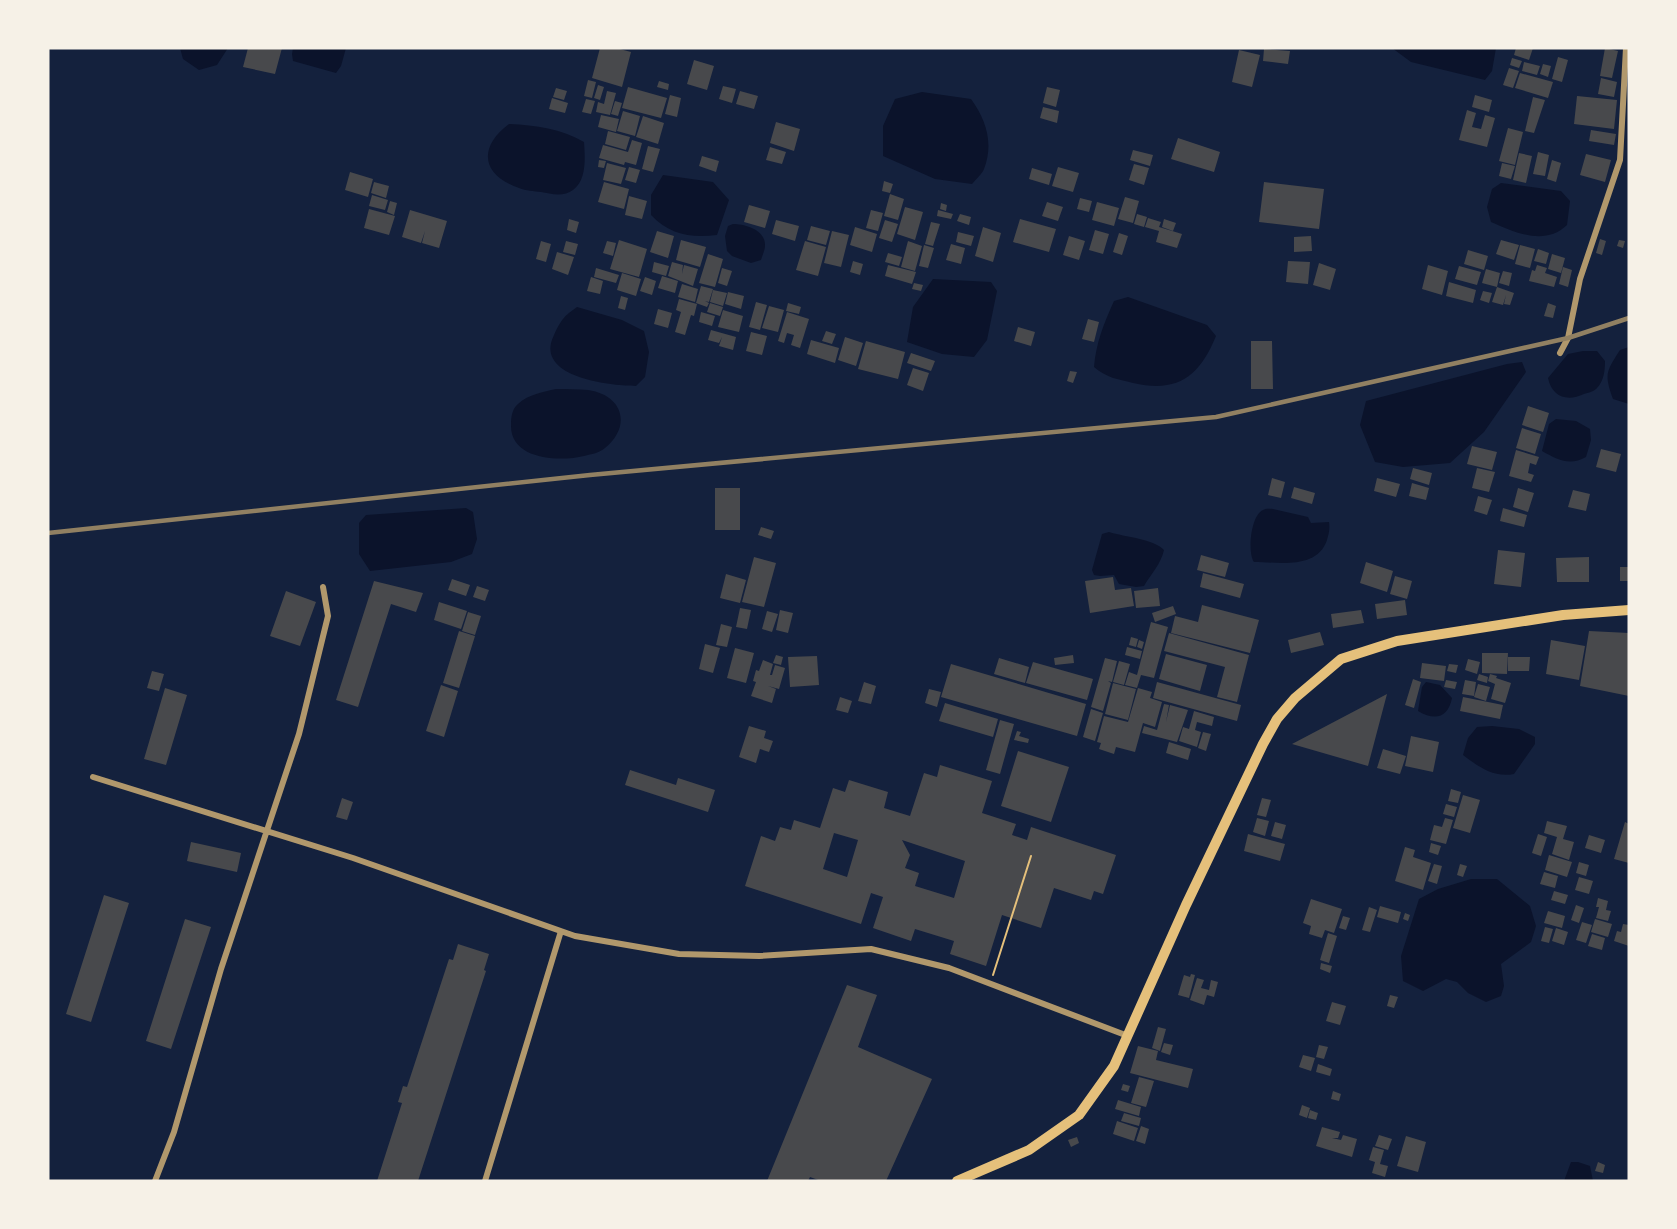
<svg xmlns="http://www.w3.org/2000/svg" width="1677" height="1229" font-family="'Sofia Sans Condensed',sans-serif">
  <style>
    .water { fill: #0b132b }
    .building { fill: #48494c; fill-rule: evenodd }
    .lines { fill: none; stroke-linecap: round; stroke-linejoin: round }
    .path { stroke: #e5c07b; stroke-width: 2 }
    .minor { stroke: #b1986c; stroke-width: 6 }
    .trunk { stroke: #e5c07b; stroke-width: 10 }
    .rail { stroke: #918062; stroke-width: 4.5 }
  </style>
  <rect width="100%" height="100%" fill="#14213d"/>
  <!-- water -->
  <path class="water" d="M180 48H228L217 65 199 70 183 59Z
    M293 48H346L341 66 336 73 293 61 292 54Z
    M1392 48H1496L1492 71 1485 80 1411 62Z
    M922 92 971 99C986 120 994 143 984 169 982 174 976 179 972 184L935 179 883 156V126L895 99Z
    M509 124C536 125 561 129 584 142 585 157 587 180 573 190 564 197 551 194 541 192 534 191 526 191 519 188 481 175 478 147 509 124Z
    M663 175 713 182 729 200 717 235C691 238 670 235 651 215V195Z
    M1501 183 1561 191 1570 201 1567 225C1545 246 1516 233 1491 222L1487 207 1492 189Z
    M733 224C745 224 766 230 765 246 765 250 762 256 761 260L751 263 732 256 727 251 725 236 728 226Z
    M933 279 991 282 997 291 987 340 974 357 942 354 907 342 913 307Z
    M1128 297 1207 325 1216 336C1199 377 1178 393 1133 383 1117 379 1107 378 1094 367 1096 343 1104 323 1114 301Z
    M577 307 622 320 644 331 649 352 645 377 636 386C609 386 533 377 554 335 561 320 564 316 577 307Z
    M1629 347V404L1613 399C1604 374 1606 372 1620 350Z
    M1583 351H1597L1605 361C1605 370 1604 381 1597 388 1595 391 1588 393 1584 394 1567 402 1552 397 1548 378L1568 354Z
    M1522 362 1526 372 1484 432 1450 463 1403 467 1375 462 1360 425 1366 401 1507 364Z
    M556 389C567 389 578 389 588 390 623 395 632 426 605 448 599 453 592 454 584 456 560 462 510 460 511 425 511 417 512 409 518 404 529 394 543 392 556 389Z
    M1556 419 1576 421 1590 429 1591 440 1586 457C1570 466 1558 460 1542 451L1549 424Z
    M466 508 473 512 477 539 472 554 451 562 370 571 359 554V523L366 515Z
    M1273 509 1308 517 1311 523 1329 522C1330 529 1329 533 1327 540 1317 570 1278 562 1254 562 1247 552 1251 515 1263 510 1266 508 1270 509 1273 509Z
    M1109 532C1125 537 1154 539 1164 550 1161 564 1151 574 1144 586L1136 587 1119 584 1114 575 1100 576 1094 575 1092 570 1102 534Z
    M1426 682 1440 685 1452 698C1448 718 1435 721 1418 711L1422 687Z
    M1492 726 1519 729 1535 737V744L1514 774C1494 778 1479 767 1463 755L1468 738 1477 727Z
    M1471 879H1497L1530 906 1536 926 1531 942 1501 964 1504 986 1501 996 1486 1002 1468 993 1457 982 1446 979 1423 991 1403 981 1401 956 1419 899 1438 889Z
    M1571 1162H1578L1590 1166 1593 1181H1564Z"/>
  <!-- building -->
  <path class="building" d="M248 48H282L275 74 243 67Z
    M600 48H616L631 52 622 87 592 78Z
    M1516 48H1533L1529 60 1514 55Z
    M1605 48 1618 51 1612 78 1600 76Z
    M1264 49 1290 51 1288 64 1263 61Z
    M1239 50 1260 55 1252 87 1232 82Z
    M1558 57 1568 60 1562 82 1552 79Z
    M1512 58 1522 61 1519 68 1510 65Z
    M694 60 714 66 707 90 687 84Z
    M1524 62 1540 66 1537 75 1522 71Z
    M1543 64 1551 66 1548 77 1540 74Z
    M1509 68 1519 71 1513 88 1503 85Z
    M1520 73 1553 82 1548 98 1515 88Z
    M1601 78 1617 82 1614 97 1598 94Z
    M588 80 596 82 592 98 584 96Z
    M659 81 669 84 668 90 657 87Z
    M598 85 604 87 600 100 594 98Z
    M723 86 736 89 732 103 719 99Z
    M628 87 667 98 661 118 622 108Z
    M1047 87 1060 90 1056 107 1043 103Z
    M556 88 567 91 564 100 553 97Z
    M607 91 616 93 610 115 596 112 598 102 604 104Z
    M740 91 758 96 754 109 736 104Z
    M670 95 681 98 677 117 665 114Z
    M1475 95 1492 100 1489 112 1472 107Z
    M1577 96 1617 100 1614 129 1574 124Z
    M1533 97 1545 100 1534 133 1525 131Z
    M552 98 568 103 565 113 549 109Z
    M586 99 595 101 591 114 582 112Z
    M615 101 622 103 618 116 611 114Z
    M1043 107 1059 111 1057 123 1040 118Z
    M1467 110 1476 113 1472 127 1481 129 1485 115 1495 118 1487 147 1459 140Z
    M623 111 640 116 635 136 617 131Z
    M601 115 619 119 616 132 598 127Z
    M643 116 664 123 658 144 636 137Z
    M776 122 800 129 794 151 770 143Z
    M1508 128 1523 132 1515 165 1499 161Z
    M1591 130 1616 134 1614 145 1589 141Z
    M608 131 630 137 626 150 605 144Z
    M1178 138 1220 152 1214 172 1171 159Z
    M632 140 642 143 636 165 625 162 624 165 599 158 603 145 628 152Z
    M648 146 660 149 653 172 642 169Z
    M770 147 786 152 782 164 766 160Z
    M1133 150 1153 155 1150 166 1130 160Z
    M1538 152 1549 155 1545 176 1533 174Z
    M1519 153 1532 156 1526 183 1513 180Z
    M1586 154 1611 160 1605 182 1580 175Z
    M702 156 719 161 716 172 699 166Z
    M599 160 606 161 604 168 598 167Z
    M1552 160 1561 163 1556 182 1547 179Z
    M607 163 626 168 621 184 603 180Z
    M1502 163 1515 166 1511 179 1499 176Z
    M1134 164 1149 168 1144 185 1129 180Z
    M629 167 640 170 636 183 625 180Z
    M1058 167 1079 173 1073 192 1052 186Z
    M1032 168 1052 174 1049 185 1029 179Z
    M350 172 373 179 368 197 345 190Z
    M884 181 893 184 890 193 882 191Z
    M374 182 389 186 386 198 371 193Z
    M604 182 629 189 624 209 598 202Z
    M1264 182 1324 189 1319 229 1259 222Z
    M890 194 904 199 898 220 884 216Z
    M372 195 388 200 385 210 369 206Z
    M629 196 647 201 642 219 625 215Z
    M1125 197 1139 201 1133 223 1118 219Z
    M1080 198 1092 201 1089 212 1077 209Z
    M390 201 397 203 394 215 387 212Z
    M1047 202 1063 207 1058 221 1042 216Z
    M1097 202 1119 208 1114 226 1092 220Z
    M941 203 947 205 946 211 940 209Z
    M749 205 770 211 765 228 744 222Z
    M905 207 923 212 915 240 897 234Z
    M369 209 395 216 389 235 364 228Z
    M410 210 447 221 439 248 422 243 425 231 421 243 402 237Z
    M871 210 883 213 878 231 866 228Z
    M938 210 953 214 951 219 937 216Z
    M960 214 971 217 969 225 957 221Z
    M1137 214 1147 217 1144 227 1134 224Z
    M1148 218 1161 222 1159 227 1182 234 1177 248 1156 242 1159 231 1145 227Z
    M569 219 579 222 576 233 567 230Z
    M1020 219 1056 229 1049 252 1013 242Z
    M1164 219 1176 223 1173 231 1162 227Z
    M776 220 799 226 795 241 772 234Z
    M885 220 898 224 892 242 879 238Z
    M931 222 940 224 933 246 925 244Z
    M811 226 830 231 826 245 807 240Z
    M855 227 877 234 872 252 850 245Z
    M983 227 1001 233 993 262 975 256Z
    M1095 230 1109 234 1103 254 1089 250Z
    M657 231 674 236 668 258 650 252Z
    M832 231 849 235 841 267 824 263Z
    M958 232 974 236 971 246 956 242Z
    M1119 233 1128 236 1122 255 1113 252Z
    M1069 236 1085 241 1079 260 1063 255Z
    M1311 236 1312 251 1294 252V237Z
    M1600 239 1606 241 1602 255 1596 253Z
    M619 240 647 249 639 277 610 269Z
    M681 240 706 247 700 267 676 260Z
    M1501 240 1519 245 1514 260 1496 254Z
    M1619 240 1625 241 1623 248 1617 246Z
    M541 241 551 244 546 262 536 259Z
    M566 241 578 244 575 255 563 252Z
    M607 241 616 243 613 256 603 253Z
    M805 241 826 247 818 276 796 270Z
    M908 241 922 246 915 271 901 267Z
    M951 244 965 248 961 264 946 260Z
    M924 245 934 248 928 268 919 266Z
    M1520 245 1535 249 1530 268 1515 264Z
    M1538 249 1549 253 1546 264 1534 261Z
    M1468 250 1488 256 1484 270 1464 264Z
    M557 252 574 257 568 275 552 269Z
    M888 253 902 257 899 266 885 262Z
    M708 254 723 259 715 287 699 283Z
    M1552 254 1565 258 1561 273 1548 269Z
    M853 261 863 264 860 275 850 272Z
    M1288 261 1310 262 1308 284 1286 282Z
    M654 262 669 266 666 276 652 272Z
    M672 262 683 265 682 274 684 265 698 269 693 286 668 276Z
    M1319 263 1336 269 1330 290 1313 285Z
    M888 265 916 272 912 284 885 276Z
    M1428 265 1448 271 1442 295 1422 289Z
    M1537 265 1547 268 1545 273 1557 277 1554 287 1529 281 1532 270 1535 271Z
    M1459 266 1481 272 1477 285 1455 279Z
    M1563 267 1572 270 1568 287 1559 284Z
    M596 268 619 275 616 283 594 277Z
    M722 268 732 271 727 286 718 283Z
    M1486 269 1500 273 1497 287 1514 293 1510 305 1504 304 1506 295 1503 305 1492 302 1497 287 1482 283Z
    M1503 271 1512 273 1509 286 1499 283Z
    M622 273 641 279 636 296 617 290Z
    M662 276 678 281 675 293 658 288Z
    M591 277 603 281 600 294 587 291Z
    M645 277 656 281 652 295 640 291Z
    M1449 282 1476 290 1473 303 1446 296Z
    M914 283 923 285 921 291 912 289Z
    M682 284 698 289 695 302 678 297Z
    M701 286 713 289 709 302 705 301 709 303 707 307 696 303Z
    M713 290 727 293 723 306 710 302Z
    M1483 291 1492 293 1489 303 1480 300Z
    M728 292 744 296 741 309 725 304Z
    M621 296 628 298 625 310 618 308Z
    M679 299 697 304 694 316 691 315 685 335 675 332 681 312 676 310Z
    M756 302 767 305 760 330 749 327Z
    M710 303 723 307 720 316 707 312Z
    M788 303 801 307 799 314 786 311Z
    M1548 303 1556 306 1553 318 1544 316Z
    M769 306 784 310 778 332 762 328Z
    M658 309 672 313 668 328 654 324Z
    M723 310 743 316 739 332 718 327Z
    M701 312 715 316 712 326 699 322Z
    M787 312 809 319 800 348 791 345 794 335 787 333 784 343 778 341Z
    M1088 319 1099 322 1094 342 1082 339Z
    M1018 327 1035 332 1031 346 1014 341Z
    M711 330 736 337 733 350 719 346 722 337 719 343 708 340Z
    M826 331 836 334 832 344 822 341Z
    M751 332 767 336 762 355 746 351Z
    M845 337 863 343 856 366 838 360Z
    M811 340 839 348 835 363 807 354Z
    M866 341 905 352 898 379 858 369Z
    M1251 341H1272L1273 389H1251Z
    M911 353 935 361 931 371 907 363Z
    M913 368 929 373 923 391 907 385Z
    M1070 371 1077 372 1073 383 1067 381Z
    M1528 406 1549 413 1543 432 1522 425Z
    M1522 428 1541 434 1535 454 1516 448Z
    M1472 446 1497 452 1492 470 1467 464Z
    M1601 449 1621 454 1616 472 1596 467Z
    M1516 450 1539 457 1536 465 1530 463 1528 473 1534 475 1531 482 1509 476Z
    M1413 468 1432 473 1429 485 1410 479Z
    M1477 468 1495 472 1489 492 1472 488Z
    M1272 478 1285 482 1281 498 1268 495Z
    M1377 478 1400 484 1396 497 1374 491Z
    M1412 483 1429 488 1426 500 1409 496Z
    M1294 487 1315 493 1312 504 1291 498Z
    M715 488H740V530H715Z
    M1518 488 1534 493 1528 512 1513 507Z
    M1573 490 1590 494 1586 511 1568 507Z
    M1478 496 1492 500 1487 515 1474 511Z
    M1503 508 1527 515 1524 527 1500 521Z
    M761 527 774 531 771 539 758 535Z
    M1498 550 1525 553 1521 587 1494 584Z
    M1201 555 1229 563 1225 577 1197 570Z
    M754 557 776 563 764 607 742 602Z
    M1589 557V582H1557L1556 558Z
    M1366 562 1393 571 1387 592 1360 583Z
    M1620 567H1629V581H1620Z
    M1203 573 1244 584 1240 598 1200 587Z
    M726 574 746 580 740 603 720 598Z
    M1395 576 1412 581 1407 599 1390 594Z
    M1113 577 1115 590 1131 588 1134 606 1090 613 1085 581Z
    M452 579 470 585 466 596 448 590Z
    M374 581 423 593 416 612 391 604 358 707 336 700Z
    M477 586 489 590 485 601 473 597Z
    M1158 588 1160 606 1136 608 1134 591Z
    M286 591 316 602 300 646 270 636Z
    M1405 600 1407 615 1377 619 1375 604Z
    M439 602 467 611 461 629 434 620Z
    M1202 605 1259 620 1250 653 1171 633 1175 616 1198 622Z
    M1173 606 1176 614 1155 622 1152 613Z
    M740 608 751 610 747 629 736 627Z
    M780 610 793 613 788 633 776 630Z
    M1361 610 1364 623 1333 628 1331 614Z
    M767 611 778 614 772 632 762 629Z
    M468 612 481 616 475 635 462 631Z
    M1151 622 1168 627 1154 678 1141 675 1137 688 1125 685 1129 672 1137 675Z
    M721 624 732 627 727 647 716 645Z
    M459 631 475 636 459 688 443 683Z
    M1589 631 1629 633V696L1580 686Z
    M1320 632 1324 645 1291 653 1288 640Z
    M1169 633 1249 655 1237 702 1217 697 1225 667 1164 651Z
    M1131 637 1138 639 1136 647 1129 645Z
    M1139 640 1144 642 1142 649 1137 647Z
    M1551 640 1585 646 1579 680 1546 674Z
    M705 644 720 648 713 673 699 669Z
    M1127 647 1142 651 1140 659 1125 655Z
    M735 648 754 653 746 683 727 678Z
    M1482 653H1508L1507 674 1482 673Z
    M1166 654 1207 665 1200 691 1159 679Z
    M776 655 783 657 781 665 773 663Z
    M1073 655 1074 663 1055 665 1054 658Z
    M817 656 819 685 790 687 788 657Z
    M1508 657H1530L1529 671H1508Z
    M999 658 1029 667 1025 683 994 674Z
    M1105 658 1117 661 1112 682 1108 681 1111 683 1103 711 1091 707Z
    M1468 659 1480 662 1477 674 1465 670Z
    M763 660 773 664 770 675H772L775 665 785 668 779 689 768 686 776 689 772 703 751 696 756 682 753 681 756 670 759 671Z
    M1119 661 1130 664 1124 685 1113 682Z
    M1033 662 1093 679 1087 700 1026 683Z
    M1422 663 1446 666 1444 681 1420 678Z
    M951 664 1086 704 1077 736 941 697Z
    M1449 664 1458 665 1456 673 1447 671Z
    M152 671 164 674 159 691 147 688Z
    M1479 674 1488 677 1487 683 1477 680Z
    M1490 674 1497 676 1496 678 1511 683 1505 703 1491 699 1495 684 1488 681Z
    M1413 679 1421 682 1414 708 1405 705Z
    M1446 680 1457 682 1455 689 1444 687Z
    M1465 680 1476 682 1474 696 1462 694Z
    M864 682 876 686 871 704 858 701Z
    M1157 682 1241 705 1237 721 1153 698Z
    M1113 683 1136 689 1128 720 1105 714Z
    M1478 684 1490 687 1486 701 1474 697Z
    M441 685 458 691 444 737 426 731Z
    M165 688 187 695 166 765 144 759Z
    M1138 688 1152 692 1150 698 1162 702 1155 727 1143 723 1135 752 1116 747 1114 754 1099 749 1101 743 1097 742 1104 716 1128 722Z
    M929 689 941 692 937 707 925 703Z
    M1387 694 1368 766 1292 744Z
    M840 697 852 701 848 713 836 710Z
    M1463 697 1503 705 1500 719 1460 711Z
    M945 703 998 719 993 737 939 721Z
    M1164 704 1169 705 1166 722 1170 705 1188 710 1177 742 1142 733 1144 726 1157 730Z
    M1091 709 1103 713 1095 741 1083 737Z
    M1194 711 1214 717 1212 726 1197 722 1195 730 1201 732 1197 747 1179 741 1183 727 1189 729Z
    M1000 720 1014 724 1000 774 986 770Z
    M749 726 766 731 764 738 773 741 769 752 760 749 756 763 739 757Z
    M1017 731 1021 732 1019 736 1029 739 1028 743 1014 740Z
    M1203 732 1211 734 1206 751 1198 748Z
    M1411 736 1439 742 1433 772 1405 766Z
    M1169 742 1191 749 1188 760 1166 753Z
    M1383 749 1406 756 1400 774 1377 768Z
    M1018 751 1069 767 1051 822 1001 806Z
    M940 765 992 781 982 813 1016 824 1012 835 1027 840 1031 827 1116 855 1103 894 1094 891 1091 900 1054 888 1041 928 1002 915 986 966 950 954 954 941 915 929 911 941 873 928 883 897 871 893 861 924 745 886 761 836 775 841 780 827 791 830 794 820 820 828 833 788 845 792 849 780 888 792 884 808 910 816 924 773 937 777ZM834 833 858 840 847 877 823 869ZM902 840 965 861 954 898 915 886 919 873 905 868 910 855Z
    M630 770 676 785 678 778 715 790 708 812 625 785Z
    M1451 789 1461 792 1458 803 1448 801Z
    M1463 795 1480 800 1470 833 1453 828Z
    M342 798 353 802 347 820 336 817Z
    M1262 798 1271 800 1266 817 1257 815Z
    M1446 804 1457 807 1454 817 1443 814Z
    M1257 818 1269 821 1265 836 1253 832Z
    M1445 818 1453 820 1446 844 1430 840 1434 825 1442 827Z
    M1547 821 1567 826 1563 839 1574 842 1569 860 1552 854 1557 837 1544 833Z
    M1275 822 1286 825 1282 839 1271 836Z
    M1625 822 1629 824V863L1614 859Z
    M1248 834 1285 844 1280 861 1244 851Z
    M1538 834 1547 837 1541 856 1532 853Z
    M1589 835 1605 840 1601 853 1585 848Z
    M191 842 241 853 237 872 187 861Z
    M1431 843 1441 846 1438 855 1429 852Z
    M1405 847 1415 850 1413 857 1431 863 1423 890 1395 881Z
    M1549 855 1572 862 1567 877 1545 870Z
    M1579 862 1589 865 1586 876 1576 873Z
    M1434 864 1442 866 1437 884 1428 881Z
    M1460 864 1467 866 1463 877 1457 875Z
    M1544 872 1558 876 1555 888 1540 884Z
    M1579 877 1593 881 1589 894 1575 890Z
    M1554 891 1568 895 1565 904 1551 900Z
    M104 895 129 903 91 1022 66 1014Z
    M1598 898 1608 901 1606 910 1611 911 1608 921 1596 918 1599 907H1596Z
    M1311 899 1342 909 1334 933 1325 930 1322 938 1309 934 1311 926 1303 923Z
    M1576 905 1584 908 1579 923 1571 920Z
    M1380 906 1401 912 1398 923 1377 917Z
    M1369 907 1377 910 1370 932 1362 930Z
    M1548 911 1565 916 1562 928 1544 923Z
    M1405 913 1410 915 1408 921 1403 919Z
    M1343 916 1350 918 1346 930 1339 928Z
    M185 919 211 927 171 1049 146 1041Z
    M1595 919 1612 924 1608 937 1591 932Z
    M1582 922 1592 925 1586 943 1576 940Z
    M1623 924 1629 925V946L1614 941 1617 931 1621 932Z
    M1545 927 1553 929 1549 943 1541 941Z
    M1556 928 1568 932 1564 945 1552 941Z
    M1328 933 1337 936 1329 963 1320 960Z
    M1592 934 1605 938 1602 950 1588 946Z
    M458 944 489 954 484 970 486 971 418 1181H377L402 1103 398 1102 403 1086 407 1087 449 959 453 960Z
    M1321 963 1332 966 1330 973 1320 969Z
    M1191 974 1195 975 1189 998 1178 995 1184 975 1190 977Z
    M1197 978 1204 980 1201 988 1209 990 1211 980 1218 982 1214 997 1207 995 1204 1005 1190 1000Z
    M847 985 877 995 858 1047 932 1079 886 1181H821L810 1177 808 1181H767Z
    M1390 995 1398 997 1394 1008 1387 1006Z
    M1332 1002 1346 1006 1340 1025 1326 1021Z
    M1158 1027 1166 1029 1160 1051 1152 1048Z
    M1164 1043 1173 1045 1170 1055 1161 1052Z
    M1319 1045 1328 1047 1324 1059 1316 1057Z
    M1138 1046 1158 1051 1156 1060 1193 1069 1188 1088 1130 1073Z
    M1303 1055 1315 1058 1311 1071 1299 1067Z
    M1318 1064 1332 1069 1330 1076 1316 1072Z
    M1139 1077 1154 1081 1146 1107 1131 1103Z
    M1123 1084 1130 1086 1128 1092 1121 1090Z
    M1333 1091 1341 1094 1339 1101 1331 1099Z
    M1118 1100 1141 1107 1139 1116 1115 1109Z
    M1302 1105 1310 1108 1307 1118 1299 1115Z
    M1310 1110 1318 1113 1316 1120 1308 1118Z
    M1124 1113 1141 1118 1139 1126 1121 1121Z
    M1117 1121 1138 1128 1134 1141 1113 1134Z
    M1141 1126 1149 1129 1145 1144 1136 1141Z
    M1322 1127 1340 1132 1338 1138H1332L1341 1140 1343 1135 1357 1139 1352 1157 1316 1146Z
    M1379 1135 1392 1139 1388 1150 1375 1146Z
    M1406 1136 1426 1142 1418 1172 1397 1166Z
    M1077 1137 1079 1143 1071 1147 1068 1140Z
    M1373 1147 1384 1150 1380 1164 1388 1166 1385 1177 1372 1173 1375 1162 1369 1160Z
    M1598 1162 1605 1165 1603 1173 1595 1171Z"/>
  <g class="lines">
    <!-- path -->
    <path class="path" d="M993 975 1031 856"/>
    <!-- minor -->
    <path class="minor" d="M1560 353 1568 338 1580 279 1620 160 1626 48
      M93 777 353 858 575 936 679 954 759 956 871 949 949 968 1128 1036
      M155 1181 174 1132 221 969 299 734 328 616 323 587
      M485 1181 561 931"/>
    <!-- trunk -->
    <path class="trunk" d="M957 1181 1029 1150 1079 1115 1114 1066 1186 905 1263 744 1277 719 1295 698 1341 659 1397 641 1563 615 1629 610"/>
    <!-- rail -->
    <path class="rail" d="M48 533 590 475 1216 417 1568 338 1629 318"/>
  </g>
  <!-- border -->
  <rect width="1677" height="1229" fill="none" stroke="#f6f1e7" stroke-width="99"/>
</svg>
